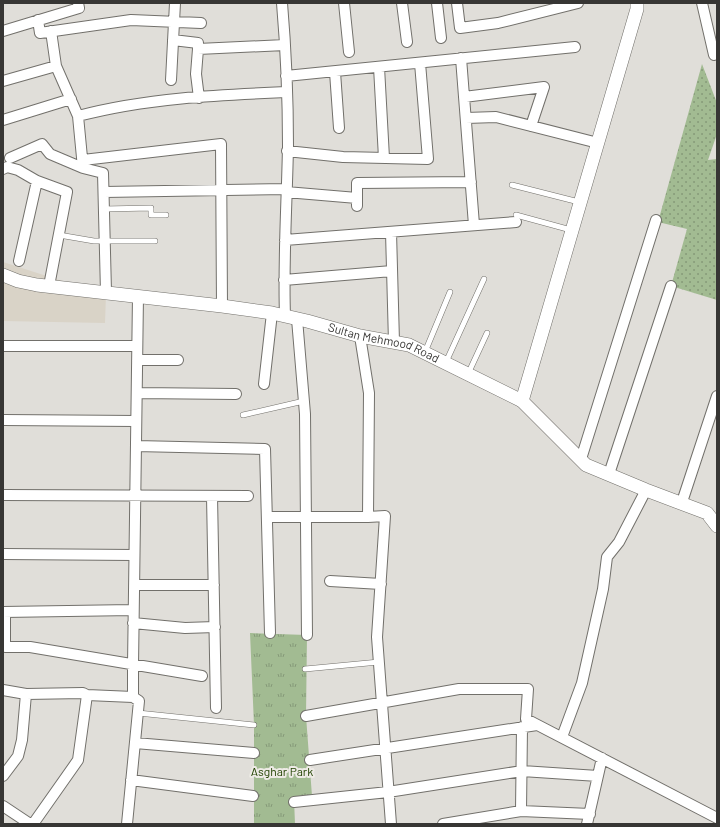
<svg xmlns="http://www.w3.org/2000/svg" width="720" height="827" font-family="Barlow,sans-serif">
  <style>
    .built { fill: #d9d3c7 }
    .grass { fill: url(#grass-dots) }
    .park { fill: url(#park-tufts) }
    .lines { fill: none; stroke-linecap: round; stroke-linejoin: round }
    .service-casing { stroke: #72706b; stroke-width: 6 }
    .minor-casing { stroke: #72706b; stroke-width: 12 }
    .tertiary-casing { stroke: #72706b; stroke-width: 14 }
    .service { stroke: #fff; stroke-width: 5 }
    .minor { stroke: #fff; stroke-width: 10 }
    .tertiary { stroke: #fff; stroke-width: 13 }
    .labels { text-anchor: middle; stroke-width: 4; stroke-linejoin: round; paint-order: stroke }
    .street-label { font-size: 12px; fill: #373634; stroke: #eeebe6 }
    .park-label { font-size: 12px; fill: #214200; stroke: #eeebe6 }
  </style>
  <defs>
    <pattern id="grass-dots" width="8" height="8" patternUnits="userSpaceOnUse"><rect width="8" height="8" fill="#a2bb92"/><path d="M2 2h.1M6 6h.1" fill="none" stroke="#859978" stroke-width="1.8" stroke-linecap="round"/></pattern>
    <pattern id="park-tufts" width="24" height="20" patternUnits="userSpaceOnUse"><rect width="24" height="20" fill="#a2bb92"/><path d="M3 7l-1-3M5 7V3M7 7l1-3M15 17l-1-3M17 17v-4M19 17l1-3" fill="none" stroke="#859978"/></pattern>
  </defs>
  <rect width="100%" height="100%" fill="#e0ded9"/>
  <!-- built -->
  <path class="built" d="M3 262 106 295 105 323 3 321Z"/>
  <!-- grass -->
  <path class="grass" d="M702 64 717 103V134L708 160 717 159V300L671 286 687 229 658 222Z"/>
  <!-- park -->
  <path class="park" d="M250 633 307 635 306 716 312 796 294 799 295 824H254V725Z"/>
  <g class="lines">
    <!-- service casing -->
    <g class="service-casing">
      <path id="service" d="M512 185 579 202
        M104 209 151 208V215H166
        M516 215 571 230
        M59 235 94 241H155
        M425 352 450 292
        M446 362 484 279
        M468 374 487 333
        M243 415 304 401
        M305 669 379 662
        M138 713 254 725"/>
    </g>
    <!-- minor casing -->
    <g class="minor-casing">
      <path id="minor" d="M282 3C286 50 288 98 288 146 287 202 283 259 285 316
        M344 3 349 52
        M402 3 407 42
        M437 3 441 38
        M457 3 460 28 498 23 578 3
        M702 3 714 55
        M38 20 40 33 131 20 201 23
        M3 31 79 8 78 3
        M51 31 56 66 78 116
        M173 40 198 43V49L285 45
        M198 49 196 74 199 98
        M461 58 474 225
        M379 67 384 158
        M335 72 339 128
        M286 76 575 47
        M171 80 175 3
        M3 81 56 66
        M464 97 544 87 531 126
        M466 118 496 117 598 143
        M3 120 71 99
        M287 151 343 157 428 159 420 63
        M10 158 42 144 50 154 83 168
        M83 160 221 144 222 306
        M3 169 7 167 18 170 37 181 67 192 49 286
        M104 192 286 189
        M286 192 357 198
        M357 206V183L471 182
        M391 232 394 342
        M285 240 516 222
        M19 261 37 181
        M284 280 392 271
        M106 292 103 173 83 168 78 116C146 98 217 95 287 92
        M297 319 305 414 307 635
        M360 336 369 393 368 517 385 516 377 637 391 824
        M3 346H137
        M137 360H178
        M264 384 272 313
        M137 393 236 394
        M3 420 136 421
        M136 446 265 449 270 633
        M581 459 656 220
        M609 474 671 286
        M3 495 248 496
        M212 496 216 708
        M682 502 717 396
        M267 517H368
        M3 554 134 555
        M330 581 381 584
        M134 585H214
        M3 612 133 610
        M5 612V647H30L202 676
        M133 623 185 628 215 627
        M3 690 26 694 83 693 87 695 133 697
        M306 716 459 689H528L526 719 717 818
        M522 727 521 811 590 814
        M562 737 582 683 603 589 607 557 619 542 646 490
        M135 743 254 753
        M310 760 537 725
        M3 776 18 756 22 740 26 694
        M131 780 253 796
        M294 802 388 792 522 771 598 776
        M3 806 30 824
        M33 824 78 760 87 695
        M127 824 139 701 133 697V665L138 296
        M443 824 521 811
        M587 824 602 758"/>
    </g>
    <!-- tertiary casing -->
    <g class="tertiary-casing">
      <g id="tertiary">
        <path id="s1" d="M3 275 18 281 37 285 222 306 272 313 307 321 360 336 409 345 522 401 586 465 646 490 707 513 717 526"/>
        <path d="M522 401 637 9V3"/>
      </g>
    </g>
    <!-- service -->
    <use href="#service" class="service"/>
    <!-- minor -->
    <use href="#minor" class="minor"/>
    <!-- tertiary -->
    <use href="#tertiary" class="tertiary"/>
  </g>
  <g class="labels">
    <!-- street labels -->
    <g class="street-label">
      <text dy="4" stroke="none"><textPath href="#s1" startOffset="388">Sultan Mehmood Road</textPath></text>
    </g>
    <!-- park labels -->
    <g class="park-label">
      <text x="282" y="776">Asghar Park</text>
    </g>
  </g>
  <!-- border -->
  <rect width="720" height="827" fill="none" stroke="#373634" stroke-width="8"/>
</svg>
